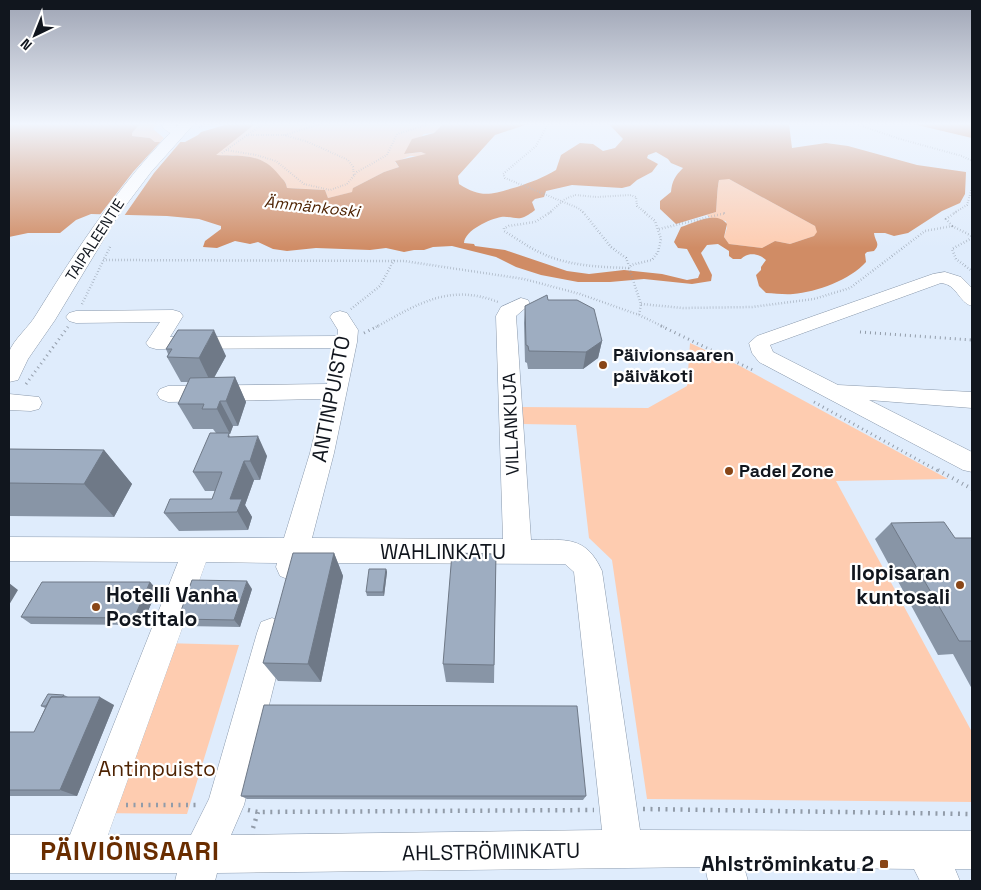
<svg xmlns="http://www.w3.org/2000/svg" width="981" height="890" font-family="'Space Grotesk',sans-serif">
  <style>
    .green { fill: #feccb0 }
    .water { fill: #d08c65; fill-rule: evenodd }
    .pier { fill: #dfecfc }
    .lines { fill: none; stroke-linecap: round; stroke-linejoin: round }
    .minor-casing { stroke: #8a99ac; stroke-width: 1 }
    .highway-casing { stroke: #8a99ac; stroke-width: 1 }
    .path-far4 { stroke: #929ca9; stroke-width: 2; stroke-dasharray: 0.5 2; stroke-linecap: butt }
    .path-far3 { stroke: #929ca9; stroke-width: 2.5; stroke-dasharray: 0.5 2.5; stroke-linecap: butt }
    .path-far2 { stroke: #929ca9; stroke-width: 3; stroke-dasharray: 1 4; stroke-linecap: butt }
    .path-far1 { stroke: #929ca9; stroke-width: 4; stroke-dasharray: 1 4.5; stroke-linecap: butt }
    .path { stroke: #929ca9; stroke-width: 4.5; stroke-dasharray: 2 5.5; stroke-linecap: butt }
    .minor { fill: #fff; fill-rule: evenodd }
    .highway { fill: #fff; fill-rule: evenodd }
    .wall { fill: #8895a6 }
    .shaded-wall { fill: #6f7987 }
    .building { fill: #9eadc1; stroke: #6f7987 }
    .poi-dot { fill: #894617; stroke: #fff; stroke-width: 2 }
    .labels { text-anchor: middle; stroke-width: 4.5; stroke-linejoin: round; paint-order: stroke }
    .far-street-label { font-size: 15px; fill: #11161e; stroke: #fff }
    .far-water-label { font-size: 16px; font-style: italic; fill: #4e2303; stroke: #fff }
    .poi-label { font-size: 18px; font-weight: bold; fill: #11161e; stroke: #fff; text-anchor: start }
    .street-label { font-size: 18px; fill: #11161e; stroke: #fff }
    .near-street-label { font-size: 21px; fill: #11161e; stroke: #fff }
    .near-poi-label { font-size: 21px; font-weight: bold; fill: #11161e; stroke: #fff; text-anchor: end }
    .near-park-label { font-size: 21px; fill: #4e2303; stroke: #fff }
    .near-district-label { font-size: 26px; font-weight: bold; letter-spacing: 1px; fill: #692d00; stroke: #fff }
  </style>
  <rect width="100%" height="100%" fill="#dfecfc"/>
  <!-- green -->
  <path class="green" d="M140 124H157L153 129 164 138 161 142H155L150 138 132 136V133Z
    M255 124H443V125L434 133 424 134 405 154 421 152 427 154 422 156H410L395 162 399 167 384 172 353 188V192L328 198 325 190 287 188C286 181 283 180 278 175 262 153 241 156 215 155Z
    M724 179H729L815 226 818 232 814 236 790 244 775 241 762 248 729 244 724 237 727 228 726 221 710 218 707 215 716 212C717 202 717 189 719 180Z
    M690 343 740 366 948 479 836 481 972 732V802L647 799 612 560 589 538 576 425 522 424 519 407 648 408 687 386Z
    M163 643 239 645 187 814 96 813Z"/>
  <!-- water -->
  <path class="water" d="M9 124H140L132 133V136L150 138 155 142H185L198 135 201 132 225 125 255 124 216 155C242 156 262 153 279 175 283 180 286 181 287 188L325 190 328 198 352 192 353 188 384 172 399 167 395 161 426 154 421 152 404 154 412 139 434 133 443 124H528L495 135 458 176 459 184C482 199 492 194 517 187 531 182 543 178 556 170L561 155 580 143 593 144 603 151 615 148 623 139 609 124H789L792 148 826 143 848 146 917 165 966 172 965 194 960 203 942 211 908 233 894 236 885 233H874C875 242 881 243 874 251L867 252 865 254 866 262C850 280 817 292 793 294 784 295 775 293 766 293L759 286 756 275 761 270V267L766 260C759 253 747 252 741 259H733L729 256V251L718 244 707 245 701 253 712 275 711 281 692 284 644 279 610 282H578L541 275 516 267 496 257 452 246 433 247 424 250H414L404 252 386 248 370 250 316 248 287 251 273 249 258 242 250 244 235 241 217 248 203 247 205 241 221 229V226L199 219 167 216 91 214 76 220 60 233H28L9 237ZM656 152 668 159 671 163 683 168C675 176 672 181 671 192L660 201V209L676 224 716 212C717 202 717 189 719 180L729 179 815 226 817 232 814 236 790 244 775 241 762 248 729 244 724 237 727 224C717 210 693 223 681 227L674 242 678 248 687 249 700 273 698 278 687 280 662 274 624 270 589 274 567 271 505 250 475 246 474 244 464 243C465 230 490 219 501 217 508 216 515 219 521 218 526 217 531 213 535 210L532 202 535 199 544 197 546 191 572 185 622 188 630 186 637 180 652 172 658 164 647 158 648 155Z
    M913 124H972V138Z"/>
  <!-- pier -->
  <path class="pier" d="M163 139H183L154 173 124 216H99L133 172Z"/>
  <g class="lines">
    <!-- minor casing -->
    <g class="minor-casing">
      <path id="minor" d="M164 124H177L176 126 184 132 178 136C172 134 165 131 162 126Z
        M945 272 961 277 972 288V306C959 303 957 284 941 283L770 345 773 352 838 385 972 392V408L869 400 972 452V472L963 470 759 362 752 353 749 343 757 336 933 274Z
        M521 298 528 300 530 304 516 316 531 540C565 540 586 535 602 571L640 830 972 831V869H955L960 881H920L914 869 744 867 748 881H708L705 867 217 873 215 881H175L177 873H9V835H70L178 562 9 561V537L284 538 310 453 323 399 168 402 160 399 157 394 160 389 168 386 327 384 335 348 156 349 149 347 146 343 160 322 76 323 69 321 66 317 69 313 76 311 173 310 180 312 183 316 170 337 338 336V330L330 317 333 313 340 311 347 313 358 330 357 342 334 453 312 538 503 539 496 316 501 307ZM206 562 277 563 276 567 280 576 290 580 300 576 305 563 565 564 574 572 602 830 231 835 244 805 287 633 283 622 272 618 261 622 257 633 209 799 191 835H108Z
        M9 394 39 397 42 403 39 409 31 411 9 410Z"/>
    </g>
    <!-- highway casing -->
    <g class="highway-casing">
      <path id="highway" d="M179 124H194L151 172 117 217 55 320 28 359 18 380 9 382C9 373 6 360 9 352 14 339 29 327 36 315 78 247 122 180 179 124Z"/>
    </g>
    <!-- path-far4 -->
    <path class="path-far4" d="M548 124 536 146 503 174 505 178 578 208 584 213
      M856 124 900 139 962 156 972 161
      M199 127 210 124
      M246 135H284L308 142 348 160 353 167 354 176
      M285 135 320 124
      M226 150 256 155 276 161 304 184 330 190 347 184 357 172 387 155 397 134 429 124
      M222 153 263 124
      M549 213 565 199 575 195 597 197 630 195 636 197 637 206 646 213
      M724 213H726
      M954 213 967 205 972 188"/>
    <!-- path-far3 -->
    <path class="path-far3" d="M551 212 535 222 509 226 504 228V231C516 238 528 247 541 253 568 266 600 267 629 268L631 265 652 260 658 252 661 239 655 221 644 212
      M583 212 611 247 626 258 629 266
      M952 226 972 236
      M659 229 726 213
      M972 238 952 249 956 259 972 271
      M103 260 404 261 524 279 580 294 639 315 664 327
      M629 268 641 304 639 315
      M82 304 110 247
      M641 304 683 308 752 307 814 299 850 288 925 231 952 226 946 219 956 212
      M351 309 380 286 394 260
      M376 327C418 304 449 283 498 302"/>
    <!-- path-far2 -->
    <path class="path-far2" d="M661 326 755 371
      M860 332 972 340
      M364 333 378 326
      M26 384 68 327
      M814 402 940 472"/>
    <!-- path-far1 -->
    <path class="path-far1" d="M938 470 972 489"/>
    <!-- path -->
    <path class="path" d="M126 805H198
      M643 809 972 814
      M248 810 258 812 594 810
      M253 828 258 812"/>
    <!-- minor -->
    <use href="#minor" class="minor"/>
    <!-- highway -->
    <use href="#highway" class="highway"/>
  </g>
  <!-- wall -->
  <path class="wall" d="M548 300 602 341 598 358 583 369H528L527 363 525 362 524 323 525 306Z
    M178 330 226 356 214 378 235 377 246 402 238 426H233L230 434H229L230 437 267 456 260 480H254L245 505 252 517 248 530 179 531 164 513 212 499 215 491H205L193 472 216 433 213 429H193L178 404 188 382H181L167 357 168 354 166 349Z
    M9 449 104 450 132 484 114 517 9 516Z
    M891 523 955 538H972V689L953 654 938 655 875 539Z
    M334 553 343 576 321 682 278 681 263 663Z
    M496 554 494 683 446 682 443 664Z
    M386 569 387 572 384 596H367L366 592Z
    M150 582 157 590 142 625 31 624 21 617Z
    M252 589 240 627 185 626 178 619Z
    M64 695 68 697 114 705 77 796H9V732H34L45 708 41 706Z
    M241 796H586L583 800 247 799Z"/>
  <!-- shaded-wall -->
  <path class="shaded-wall" d="M214 330 226 356 211 383 199 358Z
    M602 341 598 358 583 369 586 352Z
    M235 377 246 402 238 426 226 401Z
    M220 401 233 426 230 434 217 409Z
    M258 436 267 456 260 480 250 461Z
    M104 450 132 484 114 517 84 484Z
    M244 461 254 480 245 505 252 517 248 530 230 499Z
    M334 553 343 576 321 682 308 664Z
    M386 569 387 572 384 596 383 592Z
    M247 581 252 589 240 627 234 620Z
    M150 582 157 590 142 625 134 618Z
    M9 583 18 590 9 605Z
    M100 697 114 705 77 796 60 790Z"/>
  <!-- building -->
  <path class="building" d="M547 295 548 300H577L594 309 602 341 586 352 529 351 528 346 526 345 525 306Z
    M178 330H214L199 358 167 357 172 349H166Z
    M235 377 226 401H220L217 409H202L204 404H178L190 378Z
    M210 433H229L228 437 258 436 250 461H244L230 499H242L237 512 164 513 170 499H212L222 472H193Z
    M9 449 104 450 84 484 9 483Z
    M944 522 955 538H972V641H959L891 523Z
    M293 553H334L308 664 263 663Z
    M452 553 496 554 494 665 443 664Z
    M369 569H386L383 592H366Z
    M192 580 247 581 234 620 178 619Z
    M42 582H150L134 618 21 617Z
    M48 694 64 695 62 697H51L46 706H41Z
    M51 697H100L60 790H9V732H34Z
    M264 705 577 706 586 796H241Z"/>
  <!-- sky -->
  <linearGradient id="sky" x2="0" y2="1"><stop stop-color="#9ea4b4"/><stop offset="0.5" stop-color="#f1f6fe"/><stop offset="1" stop-color="#f1f6fe" stop-opacity="0"/></linearGradient>
  <rect width="981" height="248" fill="url(#sky)"/>
  <!-- markers -->
  <g class="poi-dot">
    <circle cx="603" cy="365" r="5"/>
    <circle cx="729" cy="471" r="5"/>
    <circle cx="960" cy="585" r="5"/>
    <circle cx="96" cy="607" r="5"/>
    <rect x="879" y="859" width="10" height="10" rx="2.5"/>
  </g>
  <g class="labels">
    <!-- far-street labels -->
    <g class="far-street-label">
      <text transform="translate(95 240) rotate(-57)" y="5">TAIPALEENTIE</text>
    </g>
    <!-- far-water labels -->
    <g class="far-water-label">
      <text transform="translate(312 206) rotate(6)" y="6">Ämmänkoski</text>
    </g>
    <!-- poi labels -->
    <g class="poi-label">
      <text x="613" y="361">Päivionsaaren<tspan x="613" dy="21">päiväkoti</tspan></text>
      <text x="739" y="477">Padel Zone</text>
    </g>
    <!-- street labels -->
    <g class="street-label">
      <text transform="translate(511 424) rotate(-92)" y="6">VILLANKUJA</text>
    </g>
    <!-- near-street labels -->
    <g class="near-street-label">
      <text transform="translate(331 399) rotate(-79)" y="7">ANTINPUISTO</text>
      <text x="443" y="559">WAHLINKATU</text>
      <text transform="translate(491 852) rotate(-1)" y="7">AHLSTRÖMINKATU</text>
    </g>
    <!-- near-poi labels -->
    <g class="near-poi-label">
      <text x="950" y="580">Ilopisaran<tspan x="950" dy="24">kuntosali</tspan></text>
      <text x="106" y="602" text-anchor="start">Hotelli Vanha<tspan x="106" dy="24">Postitalo</tspan></text>
      <text x="874" y="871">Ahlströminkatu 2</text>
    </g>
    <!-- near-park labels -->
    <g class="near-park-label">
      <text x="157" y="776">Antinpuisto</text>
    </g>
    <!-- near-district labels -->
    <g class="near-district-label">
      <text x="130" y="860">PÄIVIÖNSAARI</text>
    </g>
  </g>
  <!-- border -->
  <rect width="981" height="890" fill="none" stroke="#11161e" stroke-width="20"/>
  <!-- north arrow -->
  <g transform="translate(35 35) rotate(223)" stroke="#ffffff" stroke-width="4" paint-order="stroke">
  <path d="M0-4L9 19L0 12L-9 19Z" fill="#11161e"/>
  <text y="-8" font-size="14" font-weight="bold" text-anchor="middle" fill="#11161e">N</text>
  </g>
</svg>
